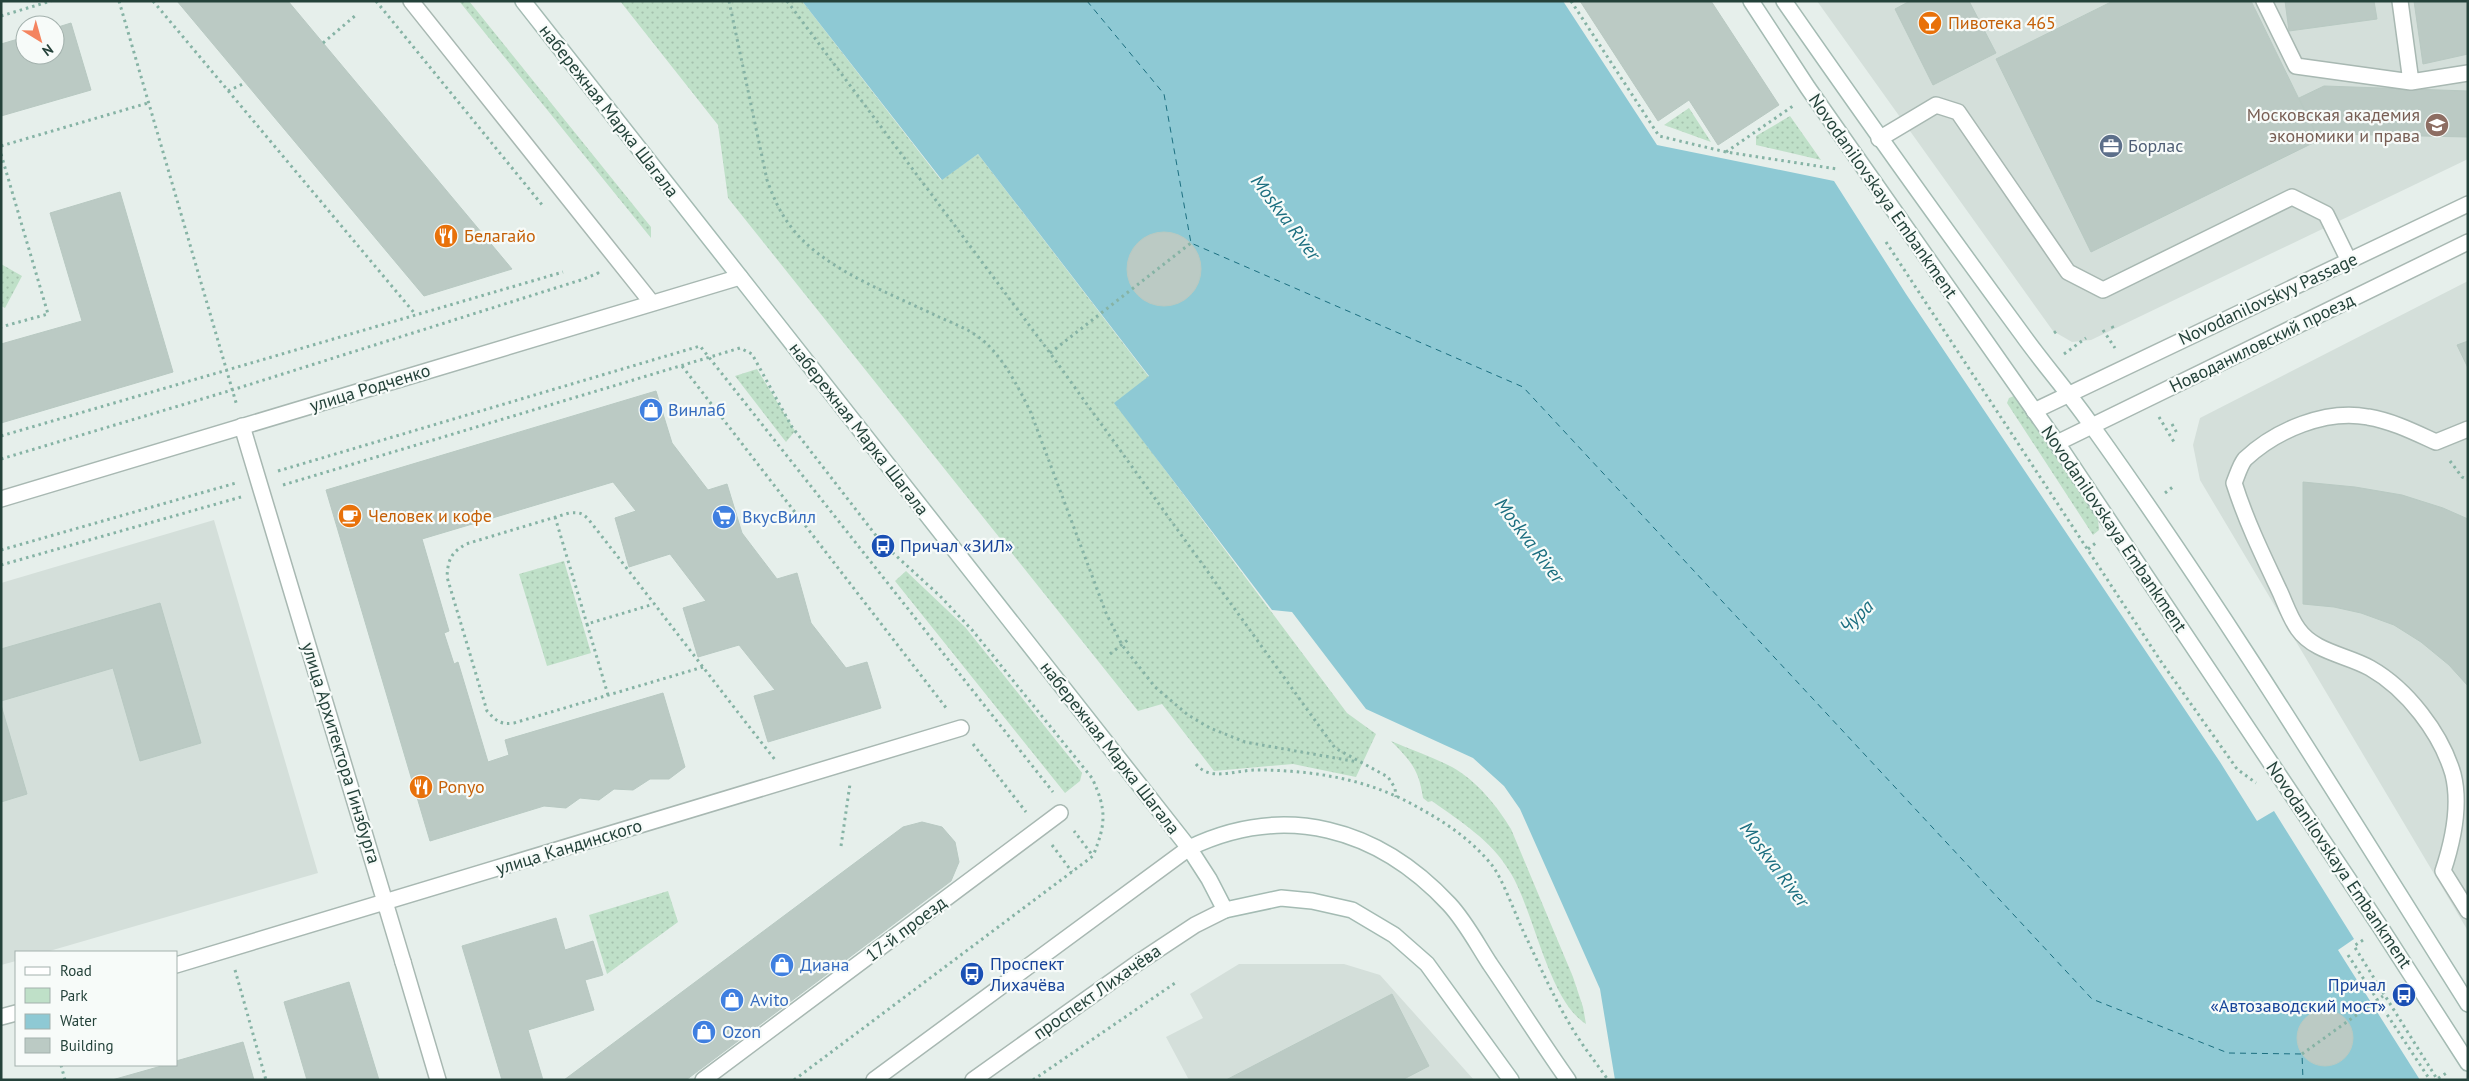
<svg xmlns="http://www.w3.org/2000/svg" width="2469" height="1081" font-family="'PT Sans',sans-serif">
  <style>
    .built { fill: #d4dfda }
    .green { fill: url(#green-dots) }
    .water { fill: #8ec9d4 }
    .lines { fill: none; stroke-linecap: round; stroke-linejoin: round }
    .ferry { stroke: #1c6f80; stroke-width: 1; stroke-dasharray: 6 5; stroke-linecap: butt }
    .building { fill: #bbcac4; stroke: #b8c9c2 }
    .service-casing { stroke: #a8b8b2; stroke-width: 18 }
    .pedestrian-casing { stroke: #a8b8b2; stroke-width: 18 }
    .minor-casing { stroke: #a8b8b2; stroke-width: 18 }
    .tertiary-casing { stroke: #a8b8b2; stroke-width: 18 }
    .secondary-casing { stroke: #a4bbb3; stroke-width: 18 }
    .path { stroke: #86b3a5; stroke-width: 3; stroke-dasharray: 2.5 4; stroke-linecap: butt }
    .service { stroke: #fff; stroke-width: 15 }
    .pedestrian { stroke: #fff; stroke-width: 15 }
    .minor { stroke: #fff; stroke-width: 15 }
    .tertiary { stroke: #fff; stroke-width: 15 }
    .secondary { stroke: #fff; stroke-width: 15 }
    .labels { text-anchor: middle; stroke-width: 4.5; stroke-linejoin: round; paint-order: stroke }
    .food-label { font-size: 18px; fill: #c56008; stroke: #f7fbf9; text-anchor: start }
    .street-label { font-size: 18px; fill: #24423a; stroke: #f7fbf9 }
    .education-label { font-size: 18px; fill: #785e54; stroke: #f7fbf9; text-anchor: end }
    .service-label { font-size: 18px; fill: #4e5e75; stroke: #f7fbf9; text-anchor: start }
    .shop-label { font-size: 18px; fill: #366cbe; stroke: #f7fbf9; text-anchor: start }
    .transit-label { font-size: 18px; fill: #164399; stroke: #f7fbf9; text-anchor: start }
    .water-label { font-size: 19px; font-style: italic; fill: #1c6f80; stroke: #f7fbf9 }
  </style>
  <defs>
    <pattern id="green-dots" width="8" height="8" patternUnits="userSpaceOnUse" patternTransform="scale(1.25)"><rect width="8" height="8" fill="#bfe0c8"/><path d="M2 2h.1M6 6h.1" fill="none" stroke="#a4c1ad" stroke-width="1.8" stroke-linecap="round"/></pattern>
  </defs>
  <rect width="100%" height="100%" fill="#e6efeb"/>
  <!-- built -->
  <path class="built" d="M1817 1H2468V159L2091 340 2072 342 2053 331Z
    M2468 281V931L2200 480 2193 445 2200 418Z
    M214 520 318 873 46 952H16V961L1 965V583Z
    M1239 964H1344L1380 975 1474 1080H1189L1166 1037 1203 1018 1190 994Z"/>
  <!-- green -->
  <path class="green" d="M459 1H469L651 227V238Z
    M620 1H802L941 180 978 154 1149 377 1115 403 1347 713 1376 734 1356 777 1293 764 1214 771 1162 704 1138 711 728 198 718 125Z
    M1689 108 1711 142 1664 125Z
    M1790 116 1821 160 1756 145V136Z
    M1 264 22 276 5 308 1 306Z
    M757 369 795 431 786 442 735 376Z
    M2014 396 2098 519 2099 530 2093 535 2007 403 2009 398Z
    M564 561 591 653 547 666 519 574Z
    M906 571 965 627 1079 769 1082 773 1080 781 1065 793 895 581Z
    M1391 741C1411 750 1433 757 1452 767 1477 781 1497 806 1511 829L1573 977 1583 1007 1586 1024C1548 1000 1534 910 1510 872 1491 840 1461 822 1432 801L1428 802 1423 798C1419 770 1411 761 1391 741Z
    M668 891 678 922 607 974 589 915Z"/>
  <!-- water -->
  <path class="water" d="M802 1H1563L1657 145 1834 181 1906 294 2220 762 2257 821 2274 811 2354 939 2338 950 2420 1080H1615L1600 989 1520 809 1504 786 1473 758 1366 709 1292 612 1272 610 1114 403 1149 376 978 154 942 180Z"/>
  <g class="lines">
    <!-- ferry -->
    <path class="ferry" d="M1087 1 1164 94 1191 243 1523 387 2092 999 2228 1053 2302 1054 2303 1080"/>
  </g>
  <!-- building -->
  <path class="building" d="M177 1H288L512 269 424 296Z
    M1580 1H1711L1779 105 1718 145 1689 100 1658 121Z
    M1910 1H1969L1996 53 1933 85 1895 9Z
    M2113 1H2251L2319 140 2091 252 1996 59Z
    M2285 1H2374L2377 19 2289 31Z
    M2414 1H2468V54L2423 64Z
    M71 23 91 90 1 116V44L25 37V55H55V28Z
    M2324 86 2468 91V137L2331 134 2319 140 2299 98Z
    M120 192 173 372 1 423V344L82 321 50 213Z
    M1127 269a37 37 0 1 1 74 0a37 37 0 1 1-74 0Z
    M2468 341V368L2457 345Z
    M656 391 672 443 708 490 727 484 742 533 777 579 797 573 811 623 846 668 867 662 881 708 768 742 754 696 775 690 739 645 698 657 683 608 706 601 670 554 629 567 615 518 636 511 613 482 422 539 449 631 444 633 454 664 458 662 488 762 509 755 505 740 663 693 685 767 669 779H650L633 790 614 789 599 800 580 798 566 808 544 806 430 841 326 490Z
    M2303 482 2355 487 2402 495 2443 508 2468 519V686L2449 665 2421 642 2394 625 2361 613 2334 607 2303 604Z
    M160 603 201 743 140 761 113 668 1 701V649Z
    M1 705 27 794 1 802Z
    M922 822 942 827 955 842 959 862 951 881 686 1080H564L903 827Z
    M556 918 565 950 593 941 603 975 585 980 594 1010 528 1030 543 1080H502L462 946Z
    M349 982 379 1080H307L284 1002Z
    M1392 994 1429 1066 1402 1080H1226Z
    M2297 1038a28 28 0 1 1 56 0a28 28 0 1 1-56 0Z
    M243 1042 254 1080H112L165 1065H176V1061Z"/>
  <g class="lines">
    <!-- service casing -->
    <g class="service-casing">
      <path id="service" d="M2264 1 2296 66 2411 82 2468 73
        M2400 1 2411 82
        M1879 139 1936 105 1958 112 2068 272 2103 290 2292 197 2326 214 2349 261
        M2468 429 2436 442C2414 432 2392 421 2368 417 2326 409 2276 430 2245 459 2240 465 2237 476 2234 483 2246 521 2263 556 2280 592 2285 603 2290 618 2298 629 2314 652 2347 655 2370 668 2407 689 2441 733 2453 774 2461 806 2453 841 2443 871L2468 911"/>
    </g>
    <!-- pedestrian casing -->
    <g class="pedestrian-casing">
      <path id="pedestrian" d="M242 426 403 962
        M176 965 961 728
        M1 1017 16 1013
        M703 1080 1060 813"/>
    </g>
    <!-- minor casing -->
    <g class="minor-casing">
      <path id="minor" d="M411 1 652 303
        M1 499 740 277
        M403 962 438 1080"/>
    </g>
    <!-- tertiary casing -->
    <g class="tertiary-casing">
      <path id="tertiary" d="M2034 411 2468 204
        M2057 443 2468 242
        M874 1080 1189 848
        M973 1080 1136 964 1195 925 1225 910"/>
    </g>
    <!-- secondary casing -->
    <g class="secondary-casing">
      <path id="secondary" d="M523 1 1189 848 1209 879 1225 910 1281 898 1312 901 1352 910 1394 935 1427 964 1511 1080
        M1751 1 1808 88 2057 443 2381 928 2468 1063
        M1784 1C1862 113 1941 224 2022 334 2044 365 2070 394 2092 426 2226 613 2345 809 2468 1004
        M1189 848C1285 802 1378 828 1449 904 1465 921 1477 944 1490 964 1516 1002 1541 1042 1568 1080"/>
    </g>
    <!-- path -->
    <path class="path" d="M119 1 237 406
      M153 1 416 315
      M376 1 543 206
      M729 1 767 180C773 196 779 211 789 224 819 268 892 294 939 317 952 323 966 328 977 336 1000 351 1019 388 1031 413L1106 613 1122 645 1155 687 1188 715 1210 728 1245 742 1358 762
      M787 1 1050 353 1335 748 1388 777 1395 788 1396 797
      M1571 1 1659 136 1726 152 1837 169
      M1 16 51 1
      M323 43 356 15
      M228 91 245 83
      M1 146 148 103
      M1726 152 1793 106
      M1 154 48 314 1 327
      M1886 242 2162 663 2237 769 2256 783
      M2112 326 2114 330
      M2103 330 2115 348
      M2054 333 2058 330
      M1050 353 1191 243
      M2064 354 2086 338
      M682 366 947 709
      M2159 417 2174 442
      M2172 424 2177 433
      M1 436 563 272
      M1 459 232 390 584 279 598 273 596 271
      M2450 461 2462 477 2468 480
      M278 471 700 346 1053 792
      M283 485 740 348 752 354 792 427 881 542 940 596 973 631 1092 778C1107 810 1106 824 1093 856
      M2165 493 2174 486
      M555 517 587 624
      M2088 549 2097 542
      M1 550 236 483
      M1 565 241 497
      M1110 654 1129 639
      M703 667 514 723C501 725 496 721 487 711L447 577C448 559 451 553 466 544L569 513C579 512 583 513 589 520 652 600 713 681 776 761
      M608 695 587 624 654 604
      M973 744 1026 812
      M1196 764C1210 782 1236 770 1256 770 1309 770 1363 778 1410 803 1440 819 1469 837 1491 864 1503 878 1517 920 1527 939 1542 971 1557 1004 1575 1033 1585 1049 1597 1064 1608 1080
      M1052 845 1072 872
      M841 846 850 784
      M2363 940 2354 946 2437 1079 2448 1072
      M2348 955 2430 1080
      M235 970 266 1080
      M2302 1054 2383 996
      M61 1065 65 1080
      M794 1080 1093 856 1074 831
      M1033 1080 1178 981"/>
    <!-- service -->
    <use href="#service" class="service"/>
    <!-- pedestrian -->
    <use href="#pedestrian" class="pedestrian"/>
    <!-- minor -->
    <use href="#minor" class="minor"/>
    <!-- tertiary -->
    <use href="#tertiary" class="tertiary"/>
    <!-- secondary -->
    <use href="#secondary" class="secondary"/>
  </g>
  <!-- icons -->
  <defs>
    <g id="bar-disc" transform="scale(1.25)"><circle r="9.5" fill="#e8710a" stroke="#f7fbf9"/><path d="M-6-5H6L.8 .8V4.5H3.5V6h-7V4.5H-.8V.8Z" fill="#fff"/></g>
    <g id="university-disc" transform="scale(1.25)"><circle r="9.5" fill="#8d6e63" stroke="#f7fbf9"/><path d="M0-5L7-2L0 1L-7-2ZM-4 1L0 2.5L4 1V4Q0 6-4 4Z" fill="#fff"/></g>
    <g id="office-disc" transform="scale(1.25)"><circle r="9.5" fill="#5c6f8a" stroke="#f7fbf9"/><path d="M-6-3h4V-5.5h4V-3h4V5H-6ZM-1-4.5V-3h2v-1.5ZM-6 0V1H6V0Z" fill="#fff"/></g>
    <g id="restaurant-disc" transform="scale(1.25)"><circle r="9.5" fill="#e8710a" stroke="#f7fbf9"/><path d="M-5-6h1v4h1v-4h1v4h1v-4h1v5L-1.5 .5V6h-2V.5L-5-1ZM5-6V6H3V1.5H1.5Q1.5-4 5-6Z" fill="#fff"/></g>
    <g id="shop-disc" transform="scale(1.25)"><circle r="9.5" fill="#3f7fe0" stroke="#f7fbf9"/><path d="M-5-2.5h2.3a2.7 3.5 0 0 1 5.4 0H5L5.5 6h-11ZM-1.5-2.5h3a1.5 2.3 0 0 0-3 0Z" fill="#fff"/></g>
    <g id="cafe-disc" transform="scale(1.25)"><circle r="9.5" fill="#e8710a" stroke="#f7fbf9"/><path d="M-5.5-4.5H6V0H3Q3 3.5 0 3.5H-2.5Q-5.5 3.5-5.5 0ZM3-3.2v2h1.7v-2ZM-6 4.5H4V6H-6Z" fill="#fff"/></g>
    <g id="supermarket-disc" transform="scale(1.25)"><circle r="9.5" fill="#3f7fe0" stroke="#f7fbf9"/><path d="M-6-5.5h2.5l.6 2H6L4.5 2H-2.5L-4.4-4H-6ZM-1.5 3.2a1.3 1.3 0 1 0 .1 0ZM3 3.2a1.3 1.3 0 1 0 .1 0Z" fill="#fff"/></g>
    <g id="bus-disc" transform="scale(1.25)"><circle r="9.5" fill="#1a4fb4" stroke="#f7fbf9"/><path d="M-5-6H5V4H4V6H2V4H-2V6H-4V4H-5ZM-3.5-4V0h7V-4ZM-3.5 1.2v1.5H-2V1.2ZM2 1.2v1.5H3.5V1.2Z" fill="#fff"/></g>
  </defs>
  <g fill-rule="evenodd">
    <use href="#bar-disc" x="1930" y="23"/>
    <use href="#university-disc" x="2437" y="125"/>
    <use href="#office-disc" x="2111" y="146"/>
    <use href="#restaurant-disc" x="446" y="236"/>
    <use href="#shop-disc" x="651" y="410"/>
    <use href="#cafe-disc" x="350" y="516"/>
    <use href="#supermarket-disc" x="724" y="517"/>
    <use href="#bus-disc" x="883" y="546"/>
    <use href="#restaurant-disc" x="421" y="787"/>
    <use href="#shop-disc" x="782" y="965"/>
    <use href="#bus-disc" x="972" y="974"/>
    <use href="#bus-disc" x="2404" y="995"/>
    <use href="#shop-disc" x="732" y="1000"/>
    <use href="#shop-disc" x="704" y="1032"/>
  </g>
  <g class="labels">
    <!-- food labels -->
    <g class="food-label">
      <text x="1948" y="29">Пивотека 465</text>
      <text x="464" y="242">Белагайо</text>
      <text x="368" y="522">Человек и кофе</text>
      <text x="438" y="793">Ponyo</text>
    </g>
    <!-- street labels -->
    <g class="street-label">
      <text transform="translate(609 111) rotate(52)" y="6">набережная Марка Шагала</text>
      <text transform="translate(1883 196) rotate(55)" y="6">Novodanilovskaya Embankment</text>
      <text transform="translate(2268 299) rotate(-25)" y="6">Novodanilovskyy Passage</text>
      <text transform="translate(2262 343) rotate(-26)" y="6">Новоданиловский проезд</text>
      <text transform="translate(370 388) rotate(-17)" y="6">улица Родченко</text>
      <text transform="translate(859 429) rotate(52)" y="6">набережная Марка Шагала</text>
      <text transform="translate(2114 529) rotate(56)" y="6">Novodanilovskaya Embankment</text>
      <text transform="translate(1110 748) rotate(52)" y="6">набережная Марка Шагала</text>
      <text transform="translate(341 753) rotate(73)" y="6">улица Архитектора Гинзбурга</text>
      <text transform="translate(569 847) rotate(-17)" y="6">улица Кандинского</text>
      <text transform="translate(2339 865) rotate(56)" y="6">Novodanilovskaya Embankment</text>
      <text transform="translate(906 929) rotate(-37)" y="6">17-й проезд</text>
      <text transform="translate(1097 992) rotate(-35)" y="6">проспект Лихачёва</text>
    </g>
    <!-- education labels -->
    <g class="education-label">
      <text x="2420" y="121">Московская академия<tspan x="2420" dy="21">экономики и права</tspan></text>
    </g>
    <!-- service labels -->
    <g class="service-label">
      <text x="2128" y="152">Борлас</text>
    </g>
    <!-- shop labels -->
    <g class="shop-label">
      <text x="668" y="416">Винлаб</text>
      <text x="742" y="523">ВкусВилл</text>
      <text x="800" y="971">Диана</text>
      <text x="750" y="1006">Avito</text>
      <text x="722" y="1038">Ozon</text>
    </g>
    <!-- transit labels -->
    <g class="transit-label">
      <text x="900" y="552">Причал «ЗИЛ»</text>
      <text x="990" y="970">Проспект<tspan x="990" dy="21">Лихачёва</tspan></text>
      <text x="2386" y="991" text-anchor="end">Причал<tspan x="2386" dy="21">«Автозаводский мост»</tspan></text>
    </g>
    <!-- water labels -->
    <g class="water-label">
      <text transform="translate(1286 217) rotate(53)" y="7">Moskva River</text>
      <text transform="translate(1530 540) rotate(53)" y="7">Moskva River</text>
      <text transform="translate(1856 616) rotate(-44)" y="7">Чура</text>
      <text transform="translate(1775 864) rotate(53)" y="7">Moskva River</text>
    </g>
  </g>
  <!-- border -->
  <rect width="2469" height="1081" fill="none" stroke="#24423a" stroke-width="5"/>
  <!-- legend -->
  <rect x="15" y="951" width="162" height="115" fill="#f7fbf9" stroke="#a3b1ad"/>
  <rect x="25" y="967" width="25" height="8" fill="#ffffff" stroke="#a3b1ad"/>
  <text x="60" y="976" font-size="15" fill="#24423a">Road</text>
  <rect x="25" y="988" width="25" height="15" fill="#bfe0c8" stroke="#a3b1ad"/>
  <text x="60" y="1001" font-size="15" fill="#24423a">Park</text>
  <rect x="25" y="1014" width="25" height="15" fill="#8ec9d4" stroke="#a3b1ad"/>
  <text x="60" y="1026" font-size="15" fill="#24423a">Water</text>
  <rect x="25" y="1038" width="25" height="15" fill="#bbcac4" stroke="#a3b1ad"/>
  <text x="60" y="1051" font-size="15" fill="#24423a">Building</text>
  <!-- north arrow -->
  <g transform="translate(40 40) rotate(143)"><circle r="24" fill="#f7fbf9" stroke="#a3b1ad"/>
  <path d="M0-4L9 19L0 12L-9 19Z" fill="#f4845f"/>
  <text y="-8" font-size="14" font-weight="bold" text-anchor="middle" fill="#24423a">N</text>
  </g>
</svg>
